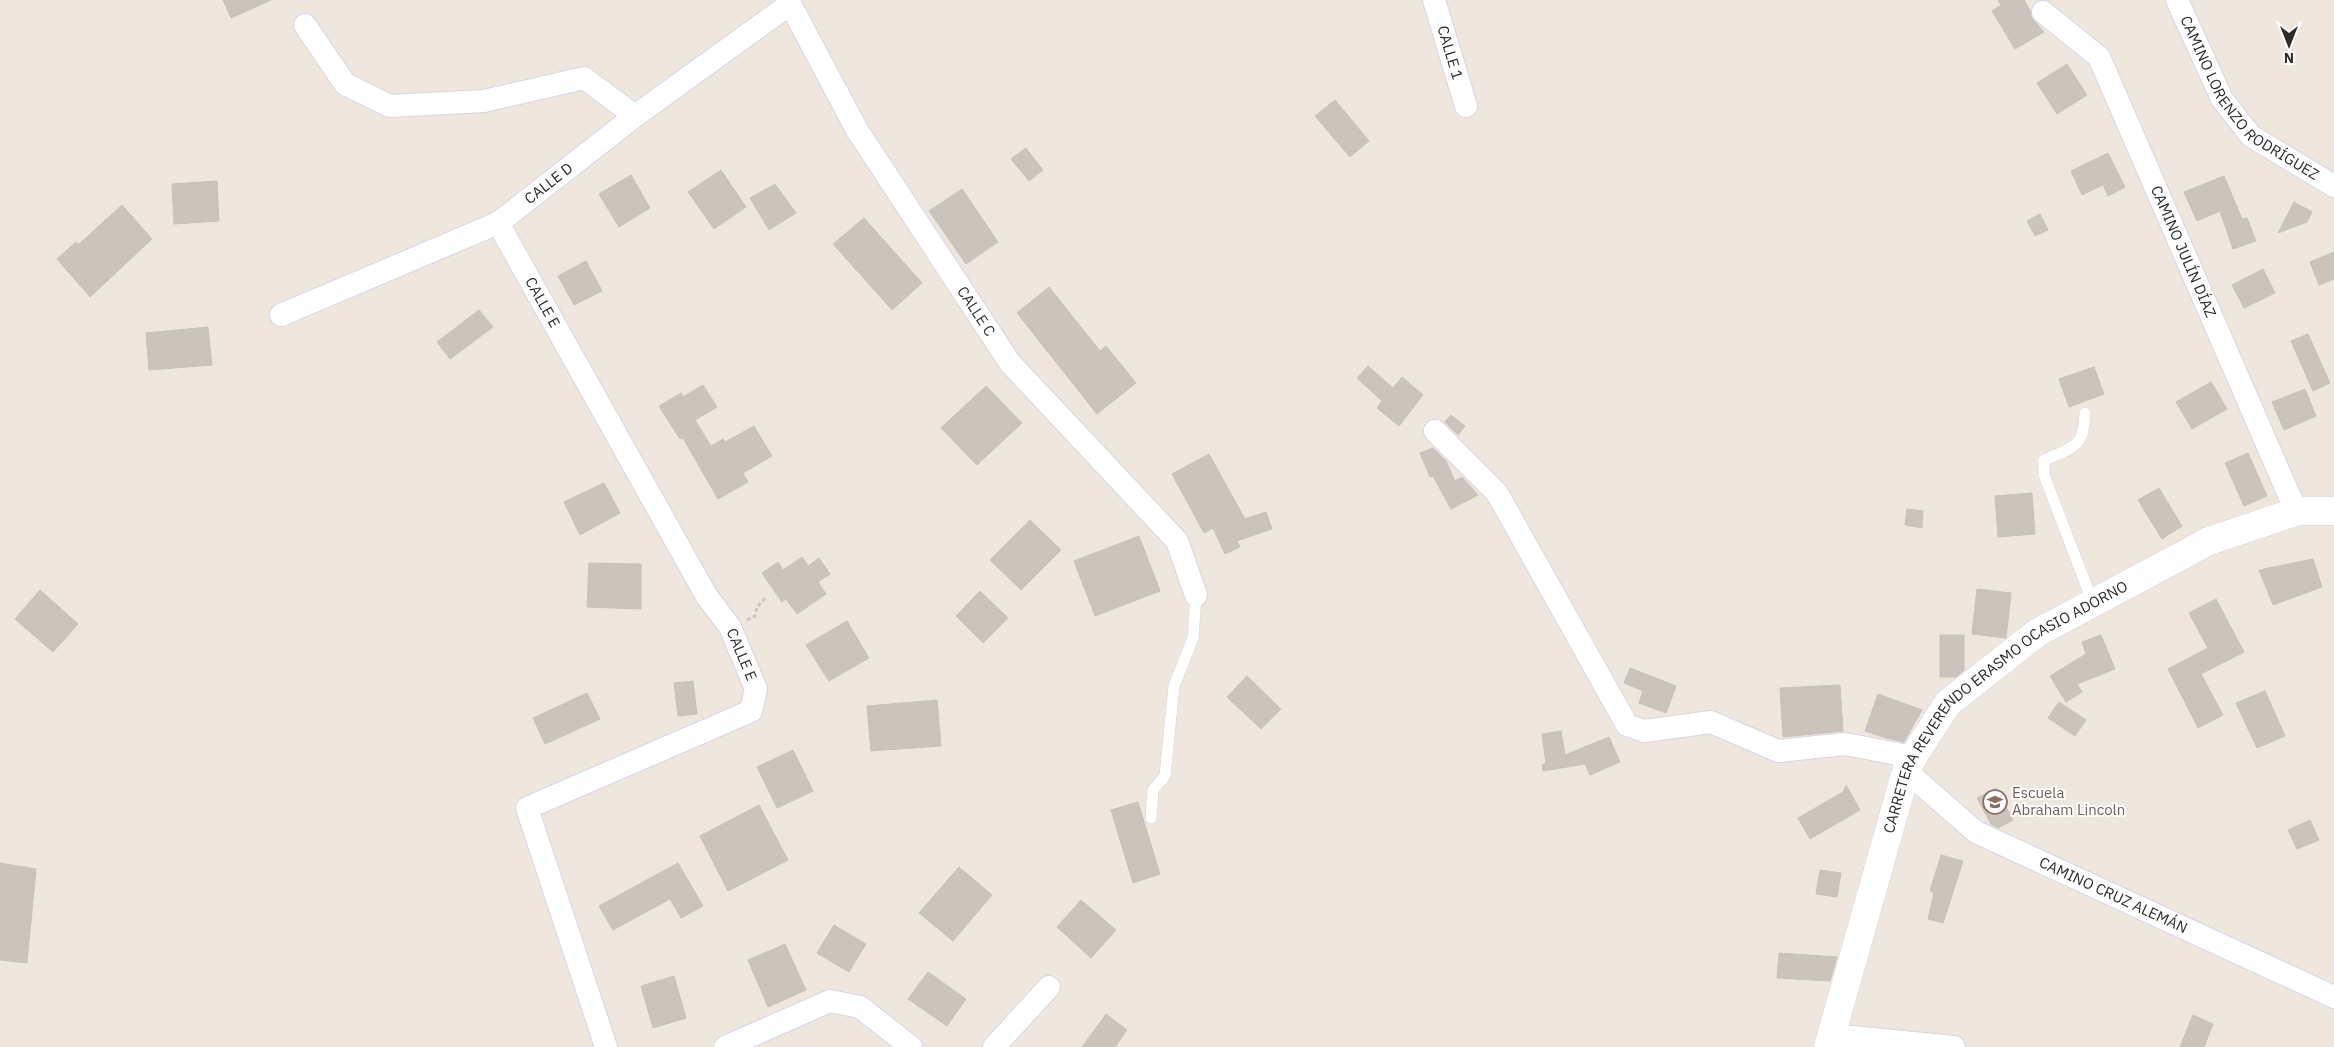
<svg xmlns="http://www.w3.org/2000/svg" width="2334" height="1047" font-family="'IBM Plex Sans',sans-serif">
  <style>
    .building { fill: #cac4bc; stroke: #cbc2b6 }
    .lines { fill: none; stroke-linecap: round; stroke-linejoin: round }
    .service-casing { stroke: #d2d7e6; stroke-width: 12 }
    .minor-casing { stroke: #d2d7e6; stroke-width: 24 }
    .tertiary-casing { stroke: #d2d7e6; stroke-width: 29 }
    .path { stroke: #c8c8c8; stroke-width: 3; stroke-dasharray: 4 2.5; stroke-linecap: butt }
    .service { stroke: #fff; stroke-width: 11 }
    .minor { stroke: #fff; stroke-width: 22 }
    .tertiary { stroke: #fff; stroke-width: 28 }
    .labels { text-anchor: middle; stroke-width: 4; stroke-linejoin: round; paint-order: stroke }
    .street-label { font-size: 15px; fill: #2c2c2c; stroke: #fff }
    .education-label { font-size: 15px; fill: #785e54; stroke: #fff; text-anchor: start }
  </style>
  <rect width="100%" height="100%" fill="#efe6dd"/>
  <!-- building -->
  <path class="building" d="M223 0H271L231 18Z
    M1998 0H2024L2030 10 2031 17 2044 32 2015 49 1992 11 2001 5Z
    M2067 64 2087 95 2057 114 2037 83Z
    M1335 100 1369 141 1350 157 1315 116Z
    M1026 148 1043 170 1029 181 1011 159Z
    M2108 153 2125 187 2108 196 2103 185 2082 195 2071 171Z
    M721 170 746 207 714 229 688 192Z
    M631 175 650 208 619 227 599 194Z
    M2224 176 2242 219 2247 218 2256 241 2233 249 2220 211 2197 221 2184 192Z
    M217 181 219 221 174 224 172 184Z
    M775 184 796 213 769 230 750 198Z
    M962 189 998 242 966 264 929 211Z
    M2294 202 2312 212 2307 222 2278 233Z
    M122 205 152 239 90 297 57 259 76 242 78 245Z
    M2040 214 2048 230 2035 236 2027 221Z
    M864 218 922 283 892 310 833 244Z
    M2334 252V279L2319 285 2310 262Z
    M586 261 602 291 574 305 558 276Z
    M2263 269 2275 293 2244 308 2232 285Z
    M1049 287 1100 351 1106 346 1136 383 1097 414 1017 313Z
    M479 310 493 327 450 359 437 342Z
    M208 327 212 365 149 370 146 333Z
    M2308 334 2330 383 2313 391 2291 341Z
    M1368 366 1393 388 1402 377 1423 395 1399 426 1377 408 1382 401 1357 378Z
    M2094 367 2104 394 2069 407 2059 379Z
    M2211 382 2227 409 2192 429 2176 402Z
    M703 385 717 407 695 420 711 446 723 439 725 442 754 426 772 456 743 473 748 482 718 499 683 438 680 439 659 406 681 393 683 397Z
    M986 386 1022 423 977 465 941 428Z
    M2305 389 2316 416 2284 430 2272 402Z
    M1451 415 1465 426 1458 435 1445 422Z
    M1433 448 1446 461 1455 481 1462 477 1478 495 1451 509 1433 476 1430 477 1420 453Z
    M2248 453 2267 496 2244 506 2225 463Z
    M1209 454 1245 519 1266 512 1272 529 1237 541 1240 547 1225 554 1213 528 1204 533 1172 474Z
    M604 483 620 513 580 535 564 502Z
    M2159 488 2182 526 2162 539 2138 500Z
    M2032 493 2035 534 1998 537 1995 496Z
    M1907 509 1923 511 1922 528 1905 525Z
    M1030 520 1061 550 1021 590 990 560Z
    M1139 536 1160 591 1095 616 1074 561Z
    M802 557 808 566 819 558 830 574 818 582 826 594 797 614 786 599 782 602 762 573 778 562 783 570Z
    M2313 559 2322 587 2273 605 2259 570Z
    M589 563 641 564V609L587 607Z
    M1977 589 2011 593 2006 638 1972 634Z
    M40 590 78 624 53 652 15 619Z
    M980 591 1008 618 983 643 956 616Z
    M2216 599 2244 652 2201 674 2223 715 2198 728 2168 669 2208 648 2189 613Z
    M847 621 869 658 829 681 806 645Z
    M1940 635H1964V670L1956 677H1940Z
    M2101 635 2115 669 2077 684 2082 692 2066 702 2050 676 2086 654 2082 642Z
    M1630 668 1676 686 1666 713 1639 703 1643 691 1624 683Z
    M1247 676 1281 709 1261 729 1227 697Z
    M693 681 697 714 678 716 674 683Z
    M1840 685 1843 731 1783 737 1780 688Z
    M2265 691 2285 736 2257 748 2236 703Z
    M587 693 600 719 545 744 533 718Z
    M1878 694 1922 710 1904 742 1886 738 1865 731Z
    M937 700 941 746 871 751 867 706Z
    M2059 702 2086 720 2075 736 2048 718Z
    M1561 731 1565 755 1609 737 1620 762 1590 775 1585 764 1543 771 1542 765 1546 763 1542 734Z
    M793 750 813 791 777 808 757 767Z
    M1846 785 1860 810 1810 839 1798 818 1843 792Z
    M1996 788 2013 820 1998 828 1991 824 1977 798Z
    M1138 802 1160 874 1133 883 1111 810Z
    M759 805 788 860 728 891 700 836Z
    M2310 820 2319 840 2297 849 2288 830Z
    M1941 855 1963 861 1943 923 1928 919 1934 893 1930 891Z
    M0 863 36 869 27 963 0 960Z
    M678 863 703 906 681 918 670 899 613 930 599 906Z
    M959 867 992 895 953 941 919 913Z
    M1820 870 1841 873 1837 897 1816 894Z
    M1081 900 1116 930 1091 958 1057 927Z
    M834 925 866 944 849 972 817 953Z
    M785 944 806 990 768 1007 748 960Z
    M1779 953 1837 957 1830 981 1777 978Z
    M928 972 966 999 947 1026 908 999Z
    M674 976 686 1018 653 1028 641 986Z
    M1106 1014 1127 1030 1115 1047H1082Z
    M2193 1015 2213 1024 2204 1047H2180Z"/>
  <g class="lines">
    <!-- service casing -->
    <g class="service-casing">
      <path id="service" d="M2085 413C2084 448 2074 447 2044 460V475L2093 603
        M1151 818 1153 790 1165 776 1174 686 1193 638 1196 595"/>
    </g>
    <!-- minor casing -->
    <g class="minor-casing">
      <g id="minor">
        <path id="s1" d="M788 0 857 130 1010 363 1177 541 1196 595"/>
        <path id="s2" d="M1434 0 1466 106"/>
        <path id="s3" d="M2177 0 2222 99 2251 136 2334 186"/>
        <path id="s4" d="M2043 12 2099 57 2289 495 2298 511"/>
        <path d="M305 25 345 84 390 106 484 101 584 78 635 116"/>
        <path id="s5" d="M498 223 706 595 730 627 756 689 751 711 527 808 606 1047"/>
        <path id="s6" d="M281 315 498 223 635 116 790 4"/>
        <path d="M1435 431 1497 493 1627 725 1644 731 1711 722 1778 751 1845 744 1913 757"/>
        <path id="s7" d="M1906 771 1976 832 2334 997"/>
        <path d="M1832 1035 1954 1047"/>
        <path d="M725 1047 830 1001 860 1007 911 1047"/>
        <path d="M994 1047 1049 987"/>
      </g>
    </g>
    <!-- tertiary casing -->
    <g class="tertiary-casing">
      <g id="tertiary">
        <path id="s8" d="M1828 1047 1906 771 1913 757 1948 703 2037 633 2209 541 2298 511H2334"/>
      </g>
    </g>
    <!-- path -->
    <path class="path" d="M747 620 755 616 757 607 766 597"/>
    <!-- service -->
    <use href="#service" class="service"/>
    <!-- minor -->
    <use href="#minor" class="minor"/>
    <!-- tertiary -->
    <use href="#tertiary" class="tertiary"/>
  </g>
  <!-- icons -->
  <defs>
    <g id="school-ring" transform="scale(1.25)"><circle r="9.5" fill="#fff" stroke="#8d6e63" stroke-width="1.5"/><path d="M0-5L7-2L0 1L-7-2ZM-4 1L0 2.5L4 1V4Q0 6-4 4Z" fill="#8d6e63"/></g>
  </defs>
  <g fill-rule="evenodd">
    <use href="#school-ring" x="1995" y="802"/>
  </g>
  <g class="labels">
    <!-- street labels -->
    <g class="street-label">
      <text dy="5" stroke="none"><textPath href="#s2" startOffset="55">CALLE 1</textPath></text>
      <text dy="5" stroke="none"><textPath href="#s3" startOffset="126">CAMINO LORENZO RODRÍGUEZ</textPath></text>
      <text dy="5" stroke="none"><textPath href="#s6" startOffset="300">CALLE D</textPath></text>
      <text dy="5" stroke="none"><textPath href="#s4" startOffset="284">CAMINO JULÍN DÍAZ</textPath></text>
      <text dy="5" stroke="none"><textPath href="#s5" startOffset="91">CALLE E</textPath></text>
      <text dy="5" stroke="none"><textPath href="#s1" startOffset="364">CALLE C</textPath></text>
      <text dy="5" stroke="none"><textPath href="#s5" startOffset="496">CALLE E</textPath></text>
      <text dy="5" stroke="none"><textPath href="#s8" startOffset="402">CARRETERA REVERENDO ERASMO OCASIO ADORNO</textPath></text>
      <text dy="5" stroke="none"><textPath href="#s7" startOffset="244">CAMINO CRUZ ALEMÁN</textPath></text>
    </g>
    <!-- education labels -->
    <g class="education-label">
      <text x="2012" y="798">Escuela<tspan x="2012" dy="17">Abraham Lincoln</tspan></text>
    </g>
  </g>
  <!-- north arrow -->
  <g transform="translate(2289 45) rotate(180)" stroke="#ffffff" stroke-width="4" paint-order="stroke">
  <path d="M0-4L9 19L0 12L-9 19Z" fill="#2c2c2c"/>
  <text y="-8" font-size="14" font-weight="bold" text-anchor="middle" fill="#2c2c2c">N</text>
  </g>
</svg>
